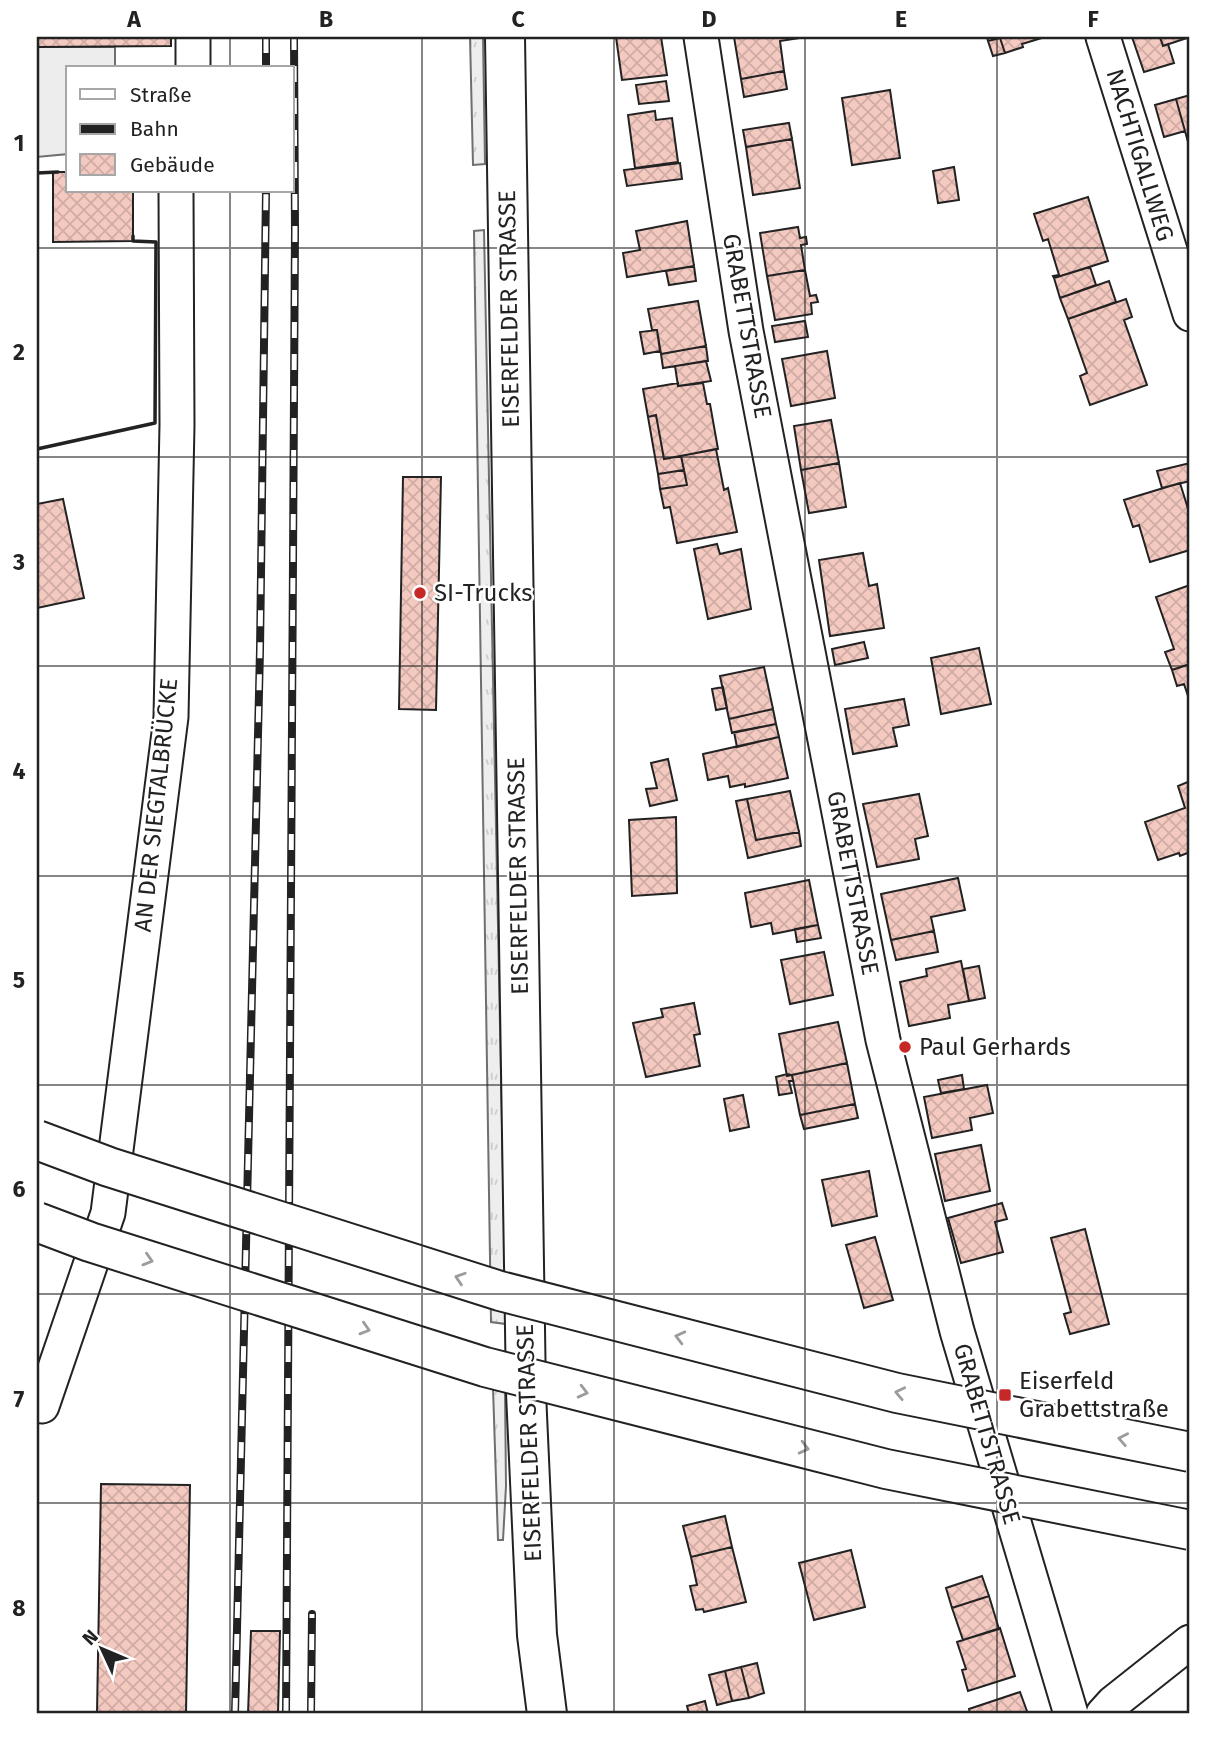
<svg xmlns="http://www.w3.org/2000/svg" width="1227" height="1751" font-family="'Fira Sans',sans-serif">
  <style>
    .grass { fill: url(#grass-tufts); stroke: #6f6f6f; stroke-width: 2 }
    .parking { fill: #ededed; stroke: #6f6f6f; stroke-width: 2 }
    .building { fill: url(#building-cross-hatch); stroke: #222; stroke-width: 2 }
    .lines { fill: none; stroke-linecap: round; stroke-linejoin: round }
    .street-casing { stroke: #222; stroke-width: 37 }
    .secondary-casing { stroke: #222; stroke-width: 42 }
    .street { stroke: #fff; stroke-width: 33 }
    .secondary { stroke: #fff; stroke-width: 38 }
    .rail-casing { stroke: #222; stroke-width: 8 }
    .rail { stroke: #fff; stroke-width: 5; stroke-dasharray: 16; stroke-linecap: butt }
    .highway-bridge-casing { stroke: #222; stroke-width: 42; stroke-linecap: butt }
    .highway-bridge { stroke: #fff; stroke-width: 38 }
    .wall { stroke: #222; stroke-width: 3.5 }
    .oneway { stroke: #9c9c9c }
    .grid { fill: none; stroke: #222; stroke-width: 2; stroke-opacity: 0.55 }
    .poi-dot { fill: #c62828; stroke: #fff; stroke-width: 2.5 }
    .labels { text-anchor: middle; stroke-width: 5; stroke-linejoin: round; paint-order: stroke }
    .street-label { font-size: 24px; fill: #222; stroke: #fff }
    .poi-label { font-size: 24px; fill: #222; stroke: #fff; text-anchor: start }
    .neatline { fill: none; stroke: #222; stroke-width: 2.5 }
    .grid-label { font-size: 23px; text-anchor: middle; font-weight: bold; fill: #222 }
  </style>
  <defs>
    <pattern id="grass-tufts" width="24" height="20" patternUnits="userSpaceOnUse" patternTransform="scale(1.75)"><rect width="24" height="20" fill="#eee"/><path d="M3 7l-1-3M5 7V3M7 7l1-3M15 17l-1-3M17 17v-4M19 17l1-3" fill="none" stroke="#ccc"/></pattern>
    <pattern id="building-cross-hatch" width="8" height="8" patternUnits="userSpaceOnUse" patternTransform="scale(1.75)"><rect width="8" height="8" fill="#f3c9c0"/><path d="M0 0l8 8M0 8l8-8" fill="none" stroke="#d0aca5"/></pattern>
  </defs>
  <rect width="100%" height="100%" fill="#fff"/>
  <!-- grass -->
  <path class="grass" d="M470 37H483L485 164 473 165Z
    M484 230 506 1324 491 1322 475 298 474 231Z
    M493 1388 505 1389 506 1486 503 1540H498Z"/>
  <!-- parking -->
  <path class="parking" d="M37 47H115V68H68V154L37 157Z"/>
  <!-- building -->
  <path class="building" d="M37 37H171V46L37 47Z
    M616 37H661L667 75 622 80Z
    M734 37H806L780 41 784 71 741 79Z
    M987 37H1045L1022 44 1023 47 1005 53 1000 38 988 41Z
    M1132 37H1160L1163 46 1168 44 1174 63 1144 72Z
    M1160 37H1190L1163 46Z
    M1000 38 1005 53 993 56 988 41Z
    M784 71 787 89 744 97 741 79Z
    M666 81 669 101 639 104 636 85Z
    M890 90 900 158 852 165 842 98Z
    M1190 95V149L1176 99Z
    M1176 99 1185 131 1164 137 1155 105Z
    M655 111 656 120 672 118 678 162 635 168 628 115Z
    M789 123 792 139 746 147 743 130Z
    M792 139 800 188 753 195 746 147Z
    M680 163 682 179 627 186 624 170Z
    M954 167 959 200 938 203 933 171Z
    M53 172H68V191H133V241L53 242Z
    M1088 197 1108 261 1054 278 1053 276 1059 275 1048 239 1043 241 1034 214Z
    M687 221 694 266 627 277 623 253 640 250 636 231Z
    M798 227 800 238 806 237 807 244 801 245 805 270 767 276 760 233Z
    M694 266 696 281 669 285 666 271Z
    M1090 267 1096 285 1060 298 1054 278Z
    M805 270 810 296 816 295 818 302 811 303 812 314 775 320 767 276Z
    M1109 281 1116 302 1068 319 1060 298Z
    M1126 299 1132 317 1124 320 1147 385 1090 405 1080 376 1087 373 1068 319Z
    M698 301 706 346 661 354 657 330H652L648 309Z
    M805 321 808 337 775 342 772 326Z
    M657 330 660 351 644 354 640 332Z
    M706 346 708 361 663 368 661 354Z
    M827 351 835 398 791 406 782 359Z
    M706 361 711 381 678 386 675 366Z
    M678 383V386L703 383 707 404H710L718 449 664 459 656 415 648 417 643 389Z
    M656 415 664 459 681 456 684 470 658 474 648 417Z
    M831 420 839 463 801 470 794 426Z
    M716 449 724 490 728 488 737 532 677 543 670 507 664 508 660 489 687 485 681 456Z
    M839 463 846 507 809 513 801 470Z
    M1190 463V481L1162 488 1157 471Z
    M684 470 687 485 660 489 658 474Z
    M403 477H441L436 710 399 709Z
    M1180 483 1190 515V550L1150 562 1139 525 1133 527 1124 500Z
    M63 499 84 598 37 608V504Z
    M717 544 720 554 741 549 751 609 708 619 694 549Z
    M863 553 869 586 877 584 884 628 830 636 819 560Z
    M1190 585V664L1172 670 1165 652 1174 649 1156 597Z
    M864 642 868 658 835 665 832 649Z
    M979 648 991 704 941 714 931 658Z
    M1190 664V702L1184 684 1177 686 1172 670Z
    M764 667 773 709 729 719 720 676Z
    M723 687 727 708 716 710 712 689Z
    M904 699 909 725 893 728 897 746 853 754 845 709Z
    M773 709 776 724 732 733 729 719Z
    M776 724 779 737 737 747 734 732Z
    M779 737 788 778 745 787V784L730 787 728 776 708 780 703 754Z
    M668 759 677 800 650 806 646 789 657 788 651 763Z
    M1190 781V852L1180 856 1179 853 1158 860 1145 822 1185 808 1178 786Z
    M790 791 799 832 756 840 747 799Z
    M919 794 928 836 915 839 919 859 877 867 863 804Z
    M747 799 756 840 799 832 801 846 748 858 736 801Z
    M676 817 677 893 632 896 629 820Z
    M958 878 965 910 931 917 934 931 891 940 881 894Z
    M809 880 818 925 773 934 771 923 751 927 745 893Z
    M818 925 821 938 797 942 795 929Z
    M934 931 938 952 896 960 891 940Z
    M824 952 833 995 790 1004 781 960Z
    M961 961 969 1001 948 1005 950 1018 909 1026 900 982 927 976 926 969Z
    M979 966 985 998 969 1001 963 969Z
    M694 1003 700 1034 694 1035 700 1066 646 1077 633 1023 663 1017 661 1009Z
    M838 1022 847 1063 787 1076 779 1034Z
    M847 1063 855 1104 800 1115 792 1075Z
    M787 1074 792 1075 793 1081H789L792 1093 779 1095 776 1077Z
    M962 1075 964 1089 941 1093 938 1080Z
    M987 1085 993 1113 970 1118 972 1130 932 1138 924 1097Z
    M743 1095 749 1127 730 1131 724 1099Z
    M855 1104 858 1118 804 1129 800 1115Z
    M981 1145 990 1191 945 1201 935 1154Z
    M869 1171 877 1216 832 1226 822 1180Z
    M1002 1203 1007 1219 995 1222 1003 1252 961 1263 948 1218Z
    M1085 1229 1109 1324 1070 1334 1064 1314 1071 1312 1051 1238Z
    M875 1237 893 1300 864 1308 846 1245Z
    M101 1484 190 1485 186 1714H97Z
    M725 1516 732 1547 691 1557 683 1526Z
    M732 1547 746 1602 704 1612 703 1609 696 1610 690 1586 697 1585 691 1557Z
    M851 1550 865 1607 814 1620 799 1563Z
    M982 1576 989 1596 952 1608 946 1588Z
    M989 1596 999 1629 963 1640 952 1608Z
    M1000 1628 1015 1676 968 1691 962 1670 966 1669 957 1642Z
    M251 1631H280L278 1714H248Z
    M757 1663 764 1693 749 1698 741 1667Z
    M741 1667 749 1698 732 1701 725 1671Z
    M725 1671 732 1701 717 1705 709 1675Z
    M1020 1692 1028 1714H970L969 1709Z
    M705 1701 708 1714H689L687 1706Z"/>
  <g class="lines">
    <!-- street casing -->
    <g class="street-casing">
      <path id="street" d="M193 37V68
        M701 37 746 331 883 1040 957 1331 1071 1714
        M1103 37 1190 314
        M42 1406 108 1213 171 717 177 425 176 191
        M1103 1714 1113 1703 1190 1642"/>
    </g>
    <!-- secondary casing -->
    <g class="secondary-casing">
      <path id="secondary" d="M505 37 526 1393 537 1635 547 1714"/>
    </g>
    <!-- street -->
    <use href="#street" class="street"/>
    <!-- secondary -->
    <use href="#secondary" class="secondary"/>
    <!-- rail casing -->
    <g class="rail-casing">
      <path id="rail" d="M266 37V68
        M235 1714 260 650 266 191
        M286 1714 295 231 294 37
        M311 1714 312 1614"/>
    </g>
    <!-- rail -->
    <use href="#rail" class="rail"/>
    <!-- highway-bridge casing -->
    <g class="highway-bridge-casing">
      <path id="highway-bridge" d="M37 1140 109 1167 500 1291 897 1393 1190 1452
        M37 1222 90 1242 485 1367 886 1469 1190 1530"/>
    </g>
    <!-- highway-bridge -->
    <use href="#highway-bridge" class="highway-bridge"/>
    <!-- wall -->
    <path class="wall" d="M37 173 58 172
      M37 449 155 423 156 242 133 241V236"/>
  </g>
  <!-- one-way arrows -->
  <defs><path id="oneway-chevron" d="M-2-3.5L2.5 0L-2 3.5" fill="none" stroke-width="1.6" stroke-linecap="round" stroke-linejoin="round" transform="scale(1.75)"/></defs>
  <g class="oneway">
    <use href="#oneway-chevron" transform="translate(148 1260) rotate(17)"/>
    <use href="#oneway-chevron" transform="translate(460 1278) rotate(-162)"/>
    <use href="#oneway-chevron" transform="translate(365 1329) rotate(17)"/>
    <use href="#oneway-chevron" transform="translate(680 1337) rotate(-166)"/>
    <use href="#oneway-chevron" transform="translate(583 1392) rotate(14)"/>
    <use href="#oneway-chevron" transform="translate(900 1393) rotate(-168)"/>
    <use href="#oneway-chevron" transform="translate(1123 1439) rotate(-169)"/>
    <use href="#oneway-chevron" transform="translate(804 1448) rotate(14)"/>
  </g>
  <!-- grid -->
  <path class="grid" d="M230 37V68M422 37V1714M614 37V1714M805 37V1714M997 37V1714M230 191V1714M37 248H1190M37 457H1190M37 666H1190M37 876H1190M37 1085H1190M37 1294H1190M37 1503H1190"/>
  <!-- markers -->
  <g class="poi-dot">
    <circle cx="420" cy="593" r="7"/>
    <circle cx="905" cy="1047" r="7"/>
    <rect x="998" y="1388" width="14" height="14" rx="3.5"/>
  </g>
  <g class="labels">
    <!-- street labels -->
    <g class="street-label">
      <text transform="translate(1140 155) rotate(73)" y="8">NACHTIGALLWEG</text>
      <text transform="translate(509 309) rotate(-91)" y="8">EISERFELDER STRASSE</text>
      <text transform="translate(747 326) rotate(80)" y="8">GRABETTSTRASSE</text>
      <text transform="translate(156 805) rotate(-84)" y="8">AN DER SIEGTALBRÜCKE</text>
      <text transform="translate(518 876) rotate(-91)" y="8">EISERFELDER STRASSE</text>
      <text transform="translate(853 883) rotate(79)" y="8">GRABETTSTRASSE</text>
      <text transform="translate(987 1434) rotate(74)" y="8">GRABETTSTRASSE</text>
      <text transform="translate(529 1443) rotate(-92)" y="8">EISERFELDER STRASSE</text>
    </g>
    <!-- poi labels -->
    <g class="poi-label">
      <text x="434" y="601">SI-Trucks</text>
      <text x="919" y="1055">Paul Gerhards</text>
      <text x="1019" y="1389">Eiserfeld<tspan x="1019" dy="28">Grabettstraße</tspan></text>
    </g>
  </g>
  <!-- border -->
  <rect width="1227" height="1751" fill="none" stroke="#ffffff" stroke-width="77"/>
  <!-- legend -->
  <rect x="66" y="66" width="228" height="126" fill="#ffffff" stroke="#a7a7a7" stroke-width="2"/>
  <rect x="80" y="89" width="35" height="10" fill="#ffffff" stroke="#a7a7a7" stroke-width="2"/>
  <text x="130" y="102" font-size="21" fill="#222222">Straße</text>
  <rect x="80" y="124" width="35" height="10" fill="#222222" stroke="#a7a7a7" stroke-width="2"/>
  <text x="130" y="136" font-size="21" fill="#222222">Bahn</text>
  <rect x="80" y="154" width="35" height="21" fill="url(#building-cross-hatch)" stroke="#a7a7a7" stroke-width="2"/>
  <text x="130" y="172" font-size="21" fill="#222222">Gebäude</text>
  <!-- north arrow -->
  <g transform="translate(102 1649) rotate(314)" stroke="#ffffff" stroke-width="5" paint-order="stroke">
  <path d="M0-5L12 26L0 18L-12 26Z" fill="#222222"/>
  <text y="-10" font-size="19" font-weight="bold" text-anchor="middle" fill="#222222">N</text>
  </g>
  <rect x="38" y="38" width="1150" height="1674" class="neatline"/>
  <g class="grid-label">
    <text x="134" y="27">A</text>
    <text x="326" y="27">B</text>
    <text x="518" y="27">C</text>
    <text x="709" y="27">D</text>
    <text x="901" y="27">E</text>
    <text x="1093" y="27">F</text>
    <text x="19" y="151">1</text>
    <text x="19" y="360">2</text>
    <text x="19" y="570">3</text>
    <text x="19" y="779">4</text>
    <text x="19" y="988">5</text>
    <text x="19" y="1197">6</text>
    <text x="19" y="1407">7</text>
    <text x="19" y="1616">8</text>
  </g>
</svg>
